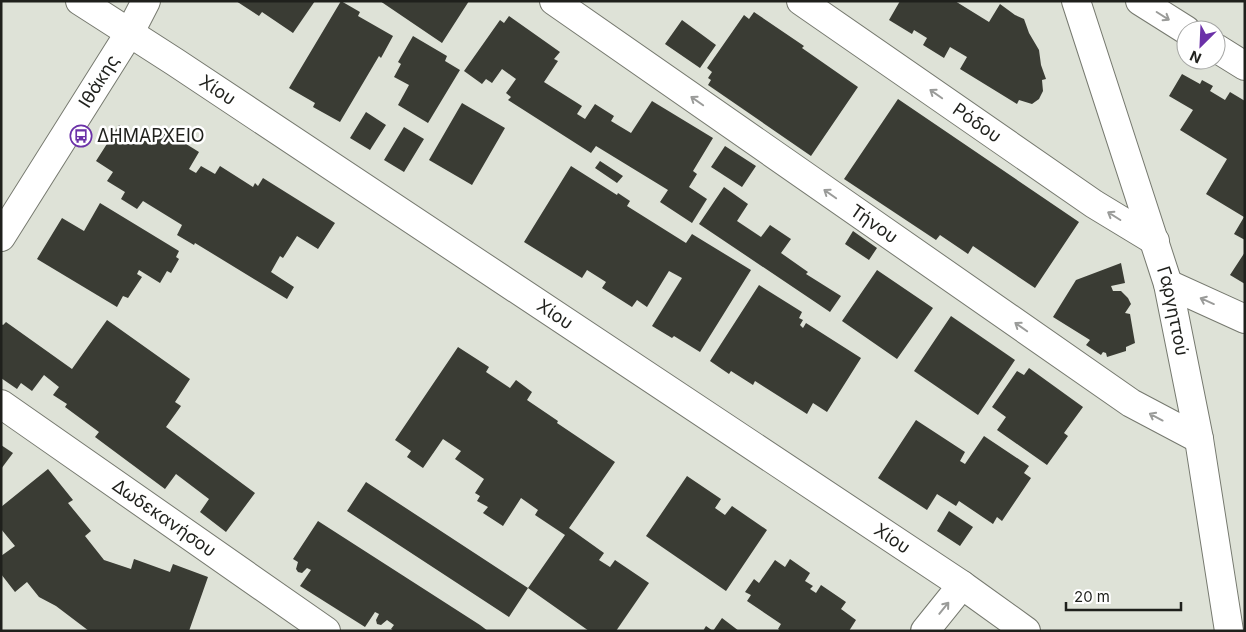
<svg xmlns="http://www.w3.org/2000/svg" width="1246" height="632" font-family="Inter,sans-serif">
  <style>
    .building { fill: #3a3c34 }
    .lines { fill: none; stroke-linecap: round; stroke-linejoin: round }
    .minor-casing { stroke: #76796f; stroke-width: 30 }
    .tertiary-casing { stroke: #76796f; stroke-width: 30 }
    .minor { stroke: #fff; stroke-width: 28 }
    .tertiary { stroke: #fff; stroke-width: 28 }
    .oneway { stroke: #9a9b99 }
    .labels { text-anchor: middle; stroke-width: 5; stroke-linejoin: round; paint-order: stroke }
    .street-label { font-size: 18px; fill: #1f201c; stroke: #fff }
    .poi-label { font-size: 18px; fill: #1f201c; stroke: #fff; text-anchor: start }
  </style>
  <rect width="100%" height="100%" fill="#dee2d7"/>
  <!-- building -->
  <path class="building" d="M236 1H315L293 33 262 12 259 16Z
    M341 1 360 12 358 16 393 36 381 58 379 56 340 122 313 107 315 103 289 88Z
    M380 1H469L442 43Z
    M900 1H955L989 22 1000 4 1015 15 1024 19 1029 33 1039 50 1041 65 1046 79 1042 80 1043 91 1039 99 1032 104 1019 100 1017 104 960 69 967 57 950 47 944 58 923 45 927 38 914 30 912 34 889 20Z
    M754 12 804 46 802 48 858 87 811 156 708 85 711 80 708 78 712 72 707 68 744 15 749 19Z
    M509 16 560 52 554 59 558 61 544 82 582 106 577 114 585 119 595 104 614 116 611 121 631 133 652 101 713 138 693 171 697 174 689 187 707 199 692 223 660 202 668 190 596 146 591 153 508 100 511 97 506 93 516 79 502 69 492 83 486 79 482 84 464 71 500 20 504 23Z
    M682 20 716 45 700 68 665 44Z
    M413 36 447 56 445 61 460 70 428 123 398 105 409 85 394 77 401 64 398 62Z
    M1182 74 1200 84 1202 80 1213 86 1210 91 1225 100 1230 92 1245 101V240L1234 234 1244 217 1206 194 1227 159 1180 130 1193 110 1169 96Z
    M898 99 1079 222 1035 288 973 246 968 254 940 235 936 240 844 179Z
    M462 103 505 128 472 185 429 160Z
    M366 112 386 125 370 150 350 138Z
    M119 125 152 145 162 129 199 152 189 169 196 173 201 166 215 174 220 166 253 187 255 183 258 186 263 178 335 223 318 249 297 236 283 258 280 256 271 272 294 287 287 299 195 243 194 245 177 235 182 225 143 201 137 209 121 199 125 192 107 181 113 172 96 161Z
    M404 127 424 139 404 172 384 160Z
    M725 146 756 166 742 187 711 167Z
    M600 161 623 176 617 183 595 168Z
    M571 166 617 195 618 193 630 201 627 206 686 243 692 234 751 270 700 352 674 336 672 338 652 326 682 278 669 271 647 307 637 300 632 307 602 288 606 282 587 270 582 278 524 242Z
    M724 187 748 204 737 221 761 237 770 225 791 239 781 253 808 272 806 274 841 296 830 312 699 224Z
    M100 203 179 251 176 257 179 259 171 273 167 271 160 283 139 270 137 274 142 277 128 298 123 296 117 307 37 259 62 218 84 231Z
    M853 231 877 248 869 260 845 244Z
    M1245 252V284L1230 275Z
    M1121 263 1125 283 1111 286 1113 291H1121L1128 298 1131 304 1125 313 1130 314 1135 343 1126 347V351L1107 357 1106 353 1103 352 1101 355 1086 345 1090 340 1053 317 1076 280Z
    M877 270 933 308 897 359 842 321Z
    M759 285 802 312 799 318 803 320 800 325 803 328 806 323 861 358 827 412 813 403 807 414 755 381 753 385 731 371 729 374 710 361Z
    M951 316 1015 360 978 415 914 371Z
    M107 320 190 379 175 402 181 406 166 427 255 493 226 532 200 512 209 499 176 474 165 489 95 437 99 432 65 407 67 404 53 395 59 387 44 375 32 391 21 383 17 389 1 378V324L3 325 6 322 72 369Z
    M458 347 489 367 486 372 510 388 516 380 532 392 527 400 558 421 557 423 615 462 569 528 604 553 599 560 610 567 615 560 649 583 616 631H589L528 588 509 617 347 511 366 482 528 588 565 535 535 515 538 510 521 498 503 526 483 513 488 507 477 501 480 496 475 493 484 479 455 459 461 451 443 439 423 468 407 457 411 451 395 440Z
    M1029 368 1083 407 1064 433 1068 436 1047 465 997 430 1006 417 992 407 1017 371 1024 375Z
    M916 420 965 452 960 461 965 464 984 436 1029 466 1024 473 1031 478 1002 521 997 517 993 524 959 501 956 506 937 494 927 510 878 478Z
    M1 445 13 453 1 469Z
    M48 469 73 500 68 503 91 531 85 536 104 560 131 569 134 559 170 572 173 564 208 577 189 631H89L56 606 39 597 27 582 15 592 1 574V556L15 546 1 529V507Z
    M687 476 721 499 715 508 725 515 732 506 767 530 726 591 646 536Z
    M949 511 973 527 960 546 937 531Z
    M318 521 480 625 488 631H394L391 629 394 625 387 620 381 625 377 624 376 620 379 614 375 612 365 627 300 586 311 570 307 568 302 573 298 572 296 569 298 562 293 559Z
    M790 559 810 573 805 581 813 586 810 589 816 593 821 585 846 602 841 609 856 620 849 631H781L778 629 781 624 747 601 751 595 745 592 754 579 759 583 775 560 785 567Z
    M722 618 739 631H703L706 626 713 631Z"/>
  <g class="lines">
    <!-- minor casing -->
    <g class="minor-casing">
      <g id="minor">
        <path id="s1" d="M80 1 175 62 962 585 1026 631"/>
        <path id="s2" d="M554 1 1131 403 1199 439"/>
        <path id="s3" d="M801 1 1094 204 1155 241"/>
        <path d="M1140 1 1186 30"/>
        <path d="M1216 48 1245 66"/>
        <path d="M1168 284 1245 319"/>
        <path id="s4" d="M1 404 326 631"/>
        <path d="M925 631 962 585"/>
      </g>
    </g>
    <!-- tertiary casing -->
    <g class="tertiary-casing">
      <g id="tertiary">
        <path id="s5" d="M1076 1 1168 284 1199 439 1229 631"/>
        <path id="s6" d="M1 237 130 32 146 1"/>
      </g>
    </g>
    <!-- minor -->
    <use href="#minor" class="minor"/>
    <!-- tertiary -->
    <use href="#tertiary" class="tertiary"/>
  </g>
  <!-- one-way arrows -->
  <defs><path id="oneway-shaft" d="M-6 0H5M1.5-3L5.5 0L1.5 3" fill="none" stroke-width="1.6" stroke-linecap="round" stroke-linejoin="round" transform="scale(1.25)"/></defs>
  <g class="oneway">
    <use href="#oneway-shaft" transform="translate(1163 16) rotate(32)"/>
    <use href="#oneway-shaft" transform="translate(936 94) rotate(-145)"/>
    <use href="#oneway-shaft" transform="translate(697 101) rotate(-145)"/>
    <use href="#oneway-shaft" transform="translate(830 194) rotate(-145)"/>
    <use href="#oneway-shaft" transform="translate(1114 216) rotate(-148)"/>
    <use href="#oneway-shaft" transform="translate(1207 301) rotate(-156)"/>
    <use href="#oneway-shaft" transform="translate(1021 327) rotate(-145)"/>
    <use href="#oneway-shaft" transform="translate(1156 417) rotate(-152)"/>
    <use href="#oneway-shaft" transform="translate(944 608) rotate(-51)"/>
  </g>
  <!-- icons -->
  <defs>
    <g id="bus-ring" transform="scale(1.125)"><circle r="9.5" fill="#fff" stroke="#6b31a8" stroke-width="1.5"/><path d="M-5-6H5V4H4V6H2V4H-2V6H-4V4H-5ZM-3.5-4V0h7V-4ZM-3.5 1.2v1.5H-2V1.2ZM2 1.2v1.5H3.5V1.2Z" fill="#6b31a8"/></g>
  </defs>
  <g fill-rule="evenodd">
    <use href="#bus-ring" x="81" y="136"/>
  </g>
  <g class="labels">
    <!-- street labels -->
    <g class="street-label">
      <text dy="6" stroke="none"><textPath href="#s6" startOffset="184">Ιθάκης</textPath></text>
      <text dy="6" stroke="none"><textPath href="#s1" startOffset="164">Χίου</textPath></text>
      <text dy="6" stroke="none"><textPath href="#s3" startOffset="214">Ρόδου</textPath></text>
      <text dy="6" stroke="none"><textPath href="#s2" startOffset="390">Τήνου</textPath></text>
      <text dy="6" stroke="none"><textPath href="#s5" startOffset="325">Γαργηττού</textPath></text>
      <text dy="6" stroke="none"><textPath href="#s1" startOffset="569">Χίου</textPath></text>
      <text dy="6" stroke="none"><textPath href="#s4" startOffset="199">Δωδεκανήσου</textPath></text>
      <text dy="6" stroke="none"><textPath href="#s1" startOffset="974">Χίου</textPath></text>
    </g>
    <!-- poi labels -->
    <g class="poi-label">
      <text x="97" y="142">ΔΗΜΑΡΧΕΙΟ</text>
    </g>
  </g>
  <!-- border -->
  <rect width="1246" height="632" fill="none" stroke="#1f201c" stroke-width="5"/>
  <!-- north arrow -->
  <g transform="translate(1201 45) rotate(204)"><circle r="24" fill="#ffffff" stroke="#a5a6a4"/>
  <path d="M0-4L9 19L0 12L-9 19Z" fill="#6b31a8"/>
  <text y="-8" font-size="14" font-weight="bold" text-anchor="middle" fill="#1f201c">N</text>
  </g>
  <!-- scale -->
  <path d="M1066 602v8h115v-8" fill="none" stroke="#1f201c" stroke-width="2.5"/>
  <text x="1074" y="602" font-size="15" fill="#1f201c" stroke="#ffffff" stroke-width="4" paint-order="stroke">20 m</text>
</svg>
